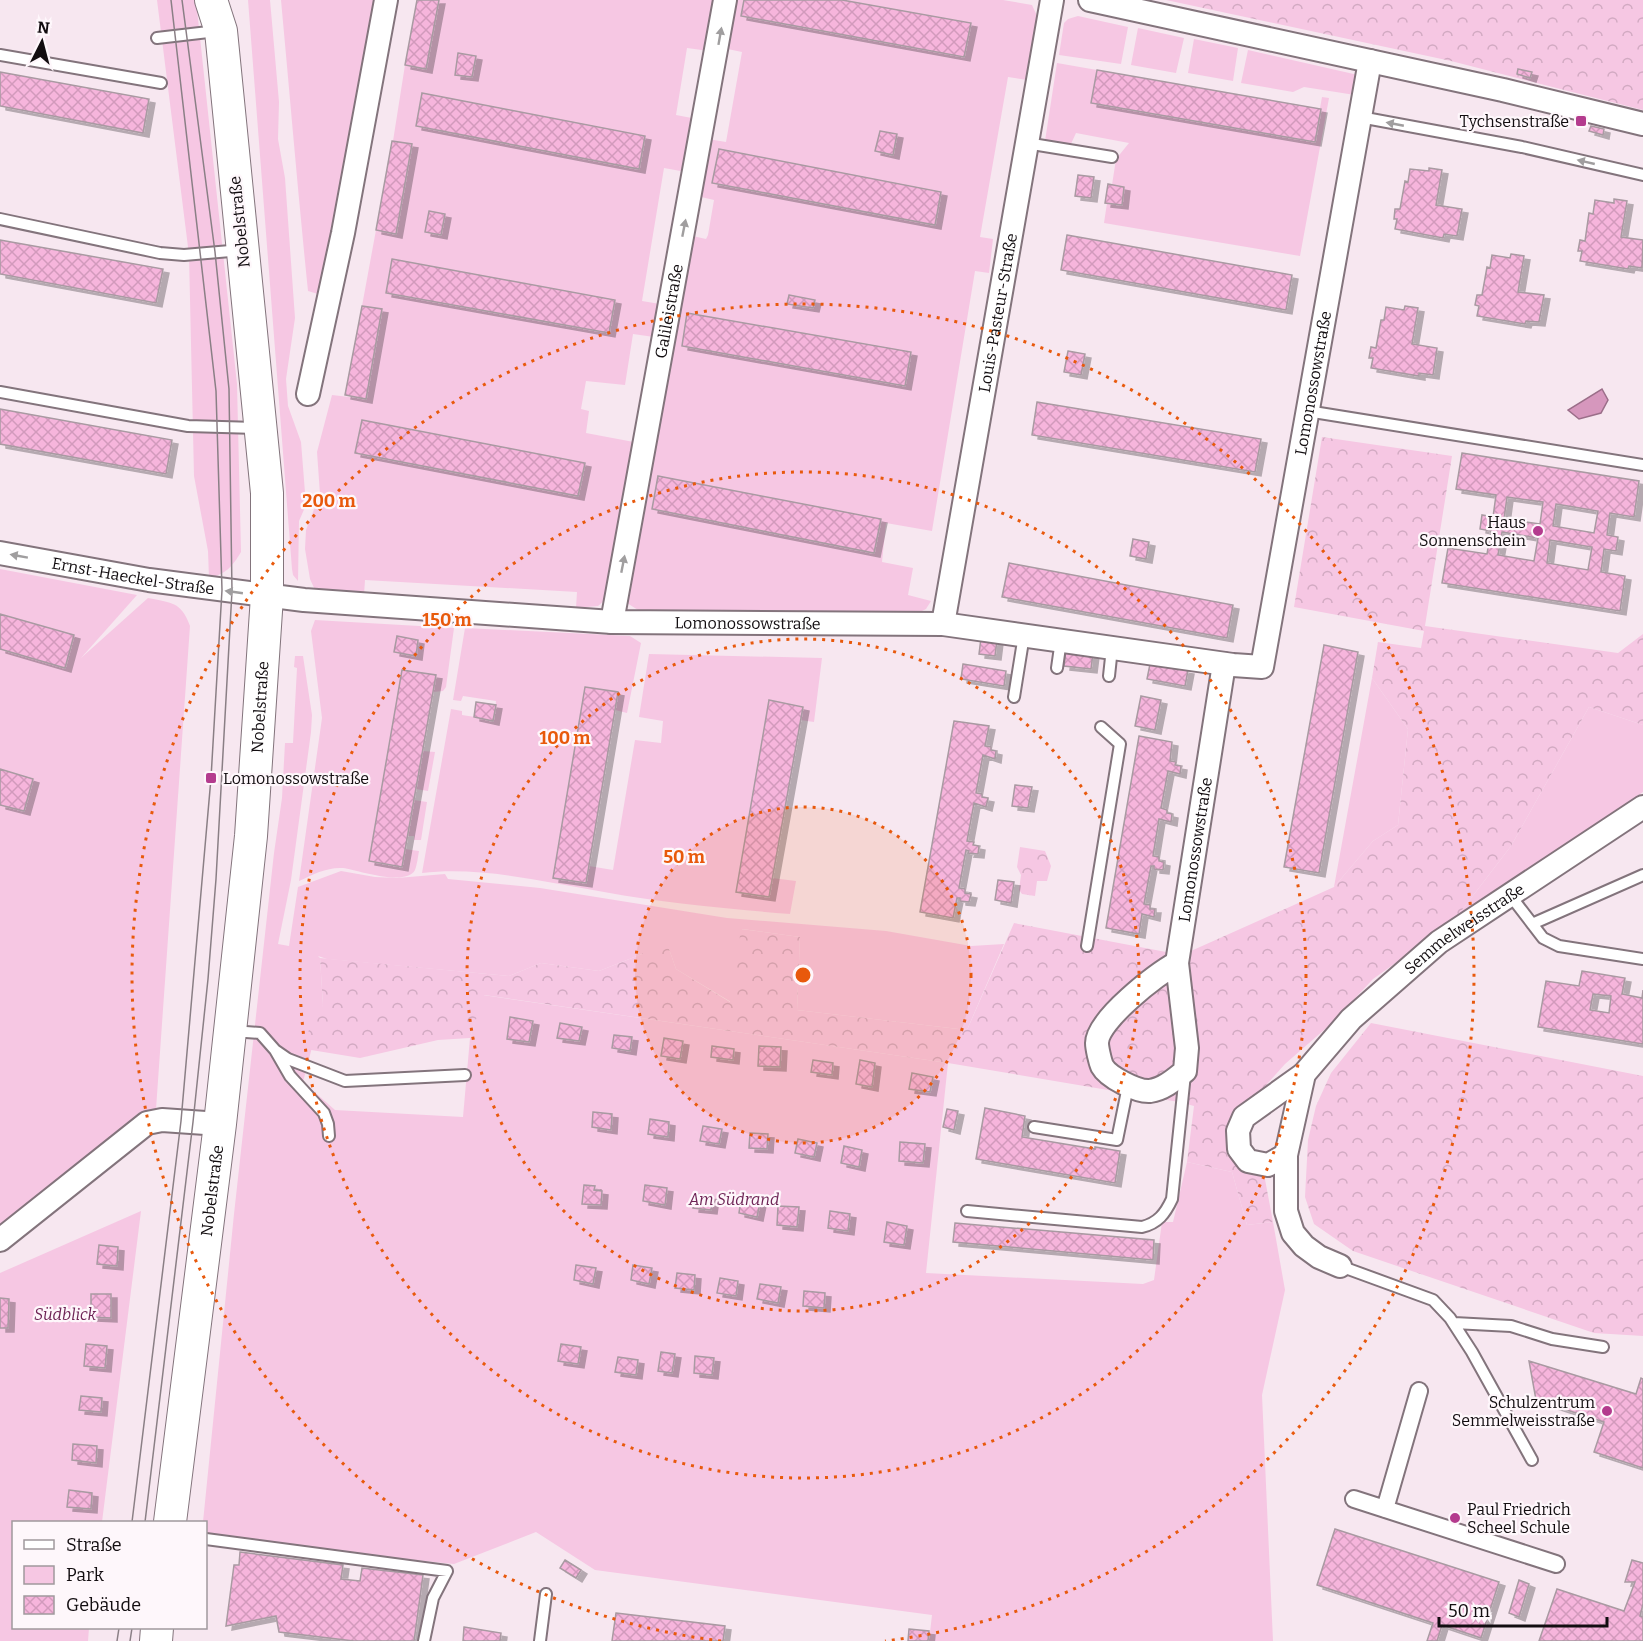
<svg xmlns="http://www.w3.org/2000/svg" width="1643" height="1641" font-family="Bitter,serif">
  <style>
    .green { fill: #f6c7e3 }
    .forest { fill: url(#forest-crowns) }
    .water { fill: #d697bd; stroke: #9b6e89; stroke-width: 1.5 }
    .building { fill: url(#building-cross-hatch); stroke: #a99aa2; stroke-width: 1.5; fill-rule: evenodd; filter: url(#shadow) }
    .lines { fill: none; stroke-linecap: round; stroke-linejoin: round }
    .service-casing { stroke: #83747c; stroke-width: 14 }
    .pedestrian-casing { stroke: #83747c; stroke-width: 20 }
    .minor-casing { stroke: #83747c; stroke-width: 26 }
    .secondary-casing { stroke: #83747c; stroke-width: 34 }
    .service { stroke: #fff; stroke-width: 10 }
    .pedestrian { stroke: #fff; stroke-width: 16 }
    .minor { stroke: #fff; stroke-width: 22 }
    .secondary { stroke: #fff; stroke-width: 32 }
    .tram { stroke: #8a7f85; stroke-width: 1.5 }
    .oneway { fill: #a09e9f }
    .ring { fill: none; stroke: #e8590c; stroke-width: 3; stroke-dasharray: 3 6 }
    .poi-dot { fill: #b43b8e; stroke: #fef7fb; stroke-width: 2 }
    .labels { text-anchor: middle; stroke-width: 4.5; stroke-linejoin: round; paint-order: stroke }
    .poi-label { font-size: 16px; fill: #120d10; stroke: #fef7fb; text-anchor: end }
    .street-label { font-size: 16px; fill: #120d10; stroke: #fef7fb }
    .park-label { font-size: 16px; font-style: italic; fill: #6e2456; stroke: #fef7fb }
    .centre { fill: #e8590c; stroke: #fef7fb; stroke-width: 3 }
    .ring-label { font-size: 18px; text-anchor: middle; font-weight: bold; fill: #e8590c; stroke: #fef7fb; stroke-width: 4.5; stroke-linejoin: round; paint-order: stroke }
  </style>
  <defs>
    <pattern id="forest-crowns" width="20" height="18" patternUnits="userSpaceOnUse" patternTransform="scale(1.5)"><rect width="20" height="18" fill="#f6c7e3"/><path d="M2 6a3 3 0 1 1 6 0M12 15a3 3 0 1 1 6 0" fill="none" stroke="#d2aac2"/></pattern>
    <pattern id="building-cross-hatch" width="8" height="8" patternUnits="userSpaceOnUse" patternTransform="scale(1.5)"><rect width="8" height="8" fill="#f6b5dc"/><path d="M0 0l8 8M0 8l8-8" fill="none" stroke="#d29abc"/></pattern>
    <filter id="shadow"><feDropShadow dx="6" dy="4" stdDeviation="0" flood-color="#0004"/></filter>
  </defs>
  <rect width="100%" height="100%" fill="#f7e7f0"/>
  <!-- green -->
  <path class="green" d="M157 0H196L237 384 241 552C232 567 226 574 209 578L208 551 194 476 189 255Z
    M248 0H270L279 102 278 139 285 178 295 318 286 379 288 406 301 442 306 505 299 521 298 581 293 575 292 569Z
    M281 0H378L318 294 308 291C298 194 290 97 281 0Z
    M439 0H716L709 51 687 48 676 115 697 119 686 172 664 168 642 301 660 304 654 337 633 334 625 385 586 381 581 409 589 411 586 433 639 443 605 600 598 606 576 608 577 592 365 580 364 595 315 590 310 579 305 549 306 530 320 494 317 452 332 395 366 399 382 309 362 306 376 230 396 234 412 145 393 141 405 65 426 69Z
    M730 0H1003L1032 5 1037 16 1027 80 1008 77 980 237 993 239 989 273 975 271 932 531 886 523 882 562 913 568 908 595 931 601 926 609 916 614 638 610 627 603 624 594 688 235 706 239 708 235 714 200 697 196 708 139 726 142 742 52 723 48Z
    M1078 16 1128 27 1121 64 1059 55 1064 23 1068 19Z
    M1138 28 1184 38 1176 73 1131 65Z
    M1194 39 1238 48 1233 81 1188 73Z
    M1248 50 1358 75 1355 95 1304 87 1293 92 1241 83Z
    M1057 63 1097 70 1092 103 1314 142 1322 97 1329 98 1300 256 1104 223 1107 203 1122 205 1124 187 1112 185 1116 159 1129 143 1076 133 1070 146 1045 141Z
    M0 569 137 595 81 658 148 598C171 603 181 601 190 626L156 1109 140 1112 0 1227Z
    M315 620 454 628 446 687 443 691 433 692 435 675 402 670 369 861 402 867 405 849 419 851C418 857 417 865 415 870 406 887 357 870 343 868 327 867 314 874 299 881L322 718 311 631Z
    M465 628 630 636 641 643 627 713 615 710 618 692 585 687 553 878 586 883 589 866 613 870 635 740 661 743 663 721 639 717 649 654 822 658 814 722 800 720 802 707 770 701 736 892 769 897 772 878 796 881 790 914C728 909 665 903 604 892 545 882 481 866 422 873L451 709 462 711V715L494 720 496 701 463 696 461 701 453 700Z
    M295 656H303L312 715 311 732 291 880 278 944 289 946 298 887 341 871 375 877 397 878 445 874 448 879 540 888 727 918 886 931 971 946 1004 944 967 1030 797 1010 800 937 742 929 731 1002 676 969 669 949 642 954 599 971 541 963 509 976 327 959 318 956 320 958 323 1005 303 1082 335 1110 463 1117 470 1038 483 995 948 1063 926 1273 1143 1284 1154 1280 1162 1222H1173L1187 1162 1232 1172 1247 1225 1273 1222 1285 1290 1262 1395 1273 1641H929L932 1615 595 1570 536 1532 454 1564 206 1539V1522H203L234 1214 274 853 282 798 285 743H293L297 668 294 667Z
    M1372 678 1408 729 1398 825 1373 841 1334 887Z
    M1589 707 1643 725V792L1452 923 1511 846Z
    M423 751 435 752 428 791 416 789Z
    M414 800 427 802 421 840H414V836H408Z
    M141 1211 102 1522H14V1628H89L88 1641H0V1273Z"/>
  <!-- forest -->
  <path class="forest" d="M1166 0H1643V110L1451 61Z
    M1322 437 1452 456 1425 626 1618 653 1643 634V725L1589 707 1511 846 1452 923 1373 979 1332 1023 1285 1064 1260 1092 1239 1107 1229 1126V1152L1248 1168 1264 1174 1273 1222 1247 1225 1232 1172 1187 1162 1194 1106 1179 1102 948 1063 484 995 470 1038 438 1040 360 1058 299 1048 323 1005 320 958 509 976 541 963 599 971 642 954 651 943 669 949 676 969 730 1002 741 929 800 937 797 1010 967 1030 1014 923 1182 955 1334 887 1373 841 1398 825 1408 729 1372 678 1378 642 1421 648 1424 631 1294 607Z
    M1020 847 1045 851 1051 866 1047 881H1037L1035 896 1022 894 1019 890 1021 875 1017 867Z
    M1371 1023 1643 1076V1336L1594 1333 1353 1251 1314 1224 1305 1197 1308 1140 1316 1106 1331 1073Z"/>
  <!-- water -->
  <path class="water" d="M1602 389 1608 400 1601 413 1579 419 1568 410Z"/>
  <!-- building -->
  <path class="building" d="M417 0H439L426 69 405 65Z
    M744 0H842L971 23 964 57 741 16Z
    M458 53 476 56 472 77 455 75Z
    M1518 69 1532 72 1530 78 1517 74Z
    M1097 70 1321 109 1315 142 1091 103Z
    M0 72 149 99 143 133 0 106Z
    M422 93 645 136 639 169 416 126Z
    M1591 126 1604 129 1603 135 1589 131Z
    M880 131 897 134 893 155 875 151Z
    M392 141 412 144 396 234 376 230Z
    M719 149 941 192 935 225 712 183Z
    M1429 168 1442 170 1436 205 1462 209 1457 236 1444 234 1443 238 1395 229 1397 219H1394L1395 209H1400L1405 181 1408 182 1410 169 1429 171Z
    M1078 175 1094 177 1091 198 1075 196Z
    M1108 184 1124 187 1122 205 1105 203Z
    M1614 199 1627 201 1621 237 1643 240 1642 268 1629 266 1628 269 1580 261 1582 251H1578L1580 240 1585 241 1589 213 1593 214 1595 200 1614 203Z
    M429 211 445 214 441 235 425 232Z
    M1067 235 1292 275 1286 310 1061 270Z
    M0 240 163 269 156 303 0 274Z
    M1511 254 1524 256 1518 292 1544 295 1539 322 1526 321 1525 324 1477 316 1479 306 1475 305 1477 295H1482L1487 267 1490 268 1492 255 1510 258Z
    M392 259 615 300 609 333 386 293Z
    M789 295 815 300 813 308 787 304Z
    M362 306 382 309 366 399 345 395Z
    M1405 306 1418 308 1412 344 1437 348 1433 375 1419 373V376L1371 368 1373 358H1369L1371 347 1376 348 1381 320H1384L1386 307 1404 310Z
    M687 313 911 352 905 386 682 346Z
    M1068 351 1085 354 1081 375 1064 372Z
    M1037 402 1261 439 1255 472 1032 435Z
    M0 409 172 440 166 474 0 444Z
    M362 420 585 463 578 496 355 453Z
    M1462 453 1639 481 1634 517 1610 513 1607 535 1618 537 1616 551 1604 549 1601 572 1625 576 1620 611 1442 583 1448 548 1487 554 1491 531 1480 529 1482 515 1493 517 1496 495 1456 489ZM1507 497 1543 502 1540 524 1504 519ZM1556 504 1598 511 1594 533 1553 526ZM1502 532 1538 538 1534 561 1498 555ZM1550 540 1592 547 1588 570 1547 563Z
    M658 476 881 519 874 553 652 509Z
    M1133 539 1149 542 1146 559 1130 556Z
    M1009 563 1233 605 1227 638 1002 597Z
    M0 614 74 635 65 668 0 649Z
    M397 636 418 640 416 656 394 652Z
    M981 638 997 640 995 656 979 654Z
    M1324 645 1358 652 1319 873 1284 867Z
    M1066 649 1093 653 1091 669 1064 666Z
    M963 664 1006 671 1004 686 961 679Z
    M1150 664 1188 670 1185 686 1147 679Z
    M402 670 436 675 402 867 369 861Z
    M585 687 618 692 586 883 553 878Z
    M1141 696 1161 700 1155 730 1135 726Z
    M769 700 803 707 769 897 736 892Z
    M476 702 496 705 493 721 474 717Z
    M954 721 989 726 985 746 991 747V750L996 751 995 759 983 755 976 793 982 794V797L988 798 986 807 974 803 967 841 974 842 973 845 979 846 978 854 968 853 969 851 966 850 959 888 965 889V893L971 894 969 902 960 901V898H957L953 918 920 912Z
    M1139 736 1172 742 1170 761 1176 762 1175 765 1181 766 1180 774 1168 771 1161 808 1167 810V813L1172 814 1171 822 1159 819 1153 856 1159 857V861L1164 862 1163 870 1154 869V866H1151L1144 904 1150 905V909H1155L1154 917 1142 914 1139 934 1106 928Z
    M0 769 33 779 24 811 0 805Z
    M1015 785 1032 787 1028 808 1012 806Z
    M998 880 1014 882 1011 903 995 900Z
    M1582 971 1625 978 1622 994 1642 998 1643 990V1044L1538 1027 1546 981 1579 986ZM1593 994 1611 996 1609 1013 1590 1010Z
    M510 1017 533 1021 529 1042 507 1039Z
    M560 1023 582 1027 579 1041 557 1038Z
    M614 1035 632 1037 630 1051 612 1048Z
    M664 1038 683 1041 680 1059 661 1056Z
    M712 1046 734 1049 733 1060 711 1057Z
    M759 1046 781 1047 780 1067 758 1066Z
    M813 1060 833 1063 832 1075 811 1072Z
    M860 1060 875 1063 872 1087 856 1084Z
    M912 1073 933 1077 930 1092 909 1089Z
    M985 1108 1025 1116 1022 1137 1095 1149V1147L1120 1151 1115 1183 976 1159Z
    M947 1109 958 1111 954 1130 943 1127Z
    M593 1112 612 1114 611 1130 592 1127Z
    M650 1119 669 1122 668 1137 648 1134Z
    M703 1126 722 1129 719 1144 700 1141Z
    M750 1133 768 1134 767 1149 749 1148Z
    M798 1139 817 1143 814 1157 795 1153Z
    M900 1142 925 1144 923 1163 899 1161Z
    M844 1146 862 1150 859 1167 841 1163Z
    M584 1185 595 1186 594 1190 602 1191 601 1205 582 1204Z
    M645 1185 667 1188 665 1205 643 1201Z
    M695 1194 713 1196 711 1210 693 1208Z
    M741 1199 760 1202 757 1217 739 1213Z
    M778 1206 799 1207 797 1227 777 1225Z
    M830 1211 850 1214 848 1231 828 1228Z
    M887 1222 907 1226 904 1245 884 1242Z
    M955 1223 1154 1240 1153 1260 953 1242Z
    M99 1245 118 1247 117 1266 97 1264Z
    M576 1265 596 1268 593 1284 574 1280Z
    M633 1265 652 1268 649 1284 631 1280Z
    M677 1273 695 1275 694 1290 675 1288Z
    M720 1278 738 1281 736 1296 717 1293Z
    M760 1284 781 1287 778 1303 757 1299Z
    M804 1291 825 1293 824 1308 803 1306Z
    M91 1294H111V1318L91 1317Z
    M0 1298 9 1299 8 1328H0Z
    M86 1344 107 1346 105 1368 84 1366Z
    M561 1344 581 1347 578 1364 558 1361Z
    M661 1352 675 1354 672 1373 658 1371Z
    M695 1356 714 1358 712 1375 694 1373Z
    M618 1357 638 1360 636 1375 615 1372Z
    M1529 1361 1636 1394 1641 1378 1643 1379V1468L1594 1452 1604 1422 1536 1400Z
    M81 1396 102 1398 101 1412 79 1410Z
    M73 1444 97 1446 96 1463 72 1460Z
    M69 1490 92 1493 91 1509 67 1507Z
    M1335 1529 1499 1582 1481 1638 1442 1625 1437 1641H1427L1433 1623 1317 1585Z
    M240 1552 343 1565 341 1579 360 1581 362 1568 423 1575 414 1641H354L279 1632 276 1616 226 1626 234 1565H239Z
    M565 1560 581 1570 576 1578 560 1568Z
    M1632 1560 1643 1563V1604L1640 1616 1643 1617V1641H1539L1557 1589 1624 1611 1635 1582H1625Z
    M1519 1580 1529 1584 1519 1617 1509 1613Z
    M616 1613 725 1626 723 1641H612Z
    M464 1627 501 1633 500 1641H463Z
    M909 1629 929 1631 928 1641H908Z"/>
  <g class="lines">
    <!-- service casing -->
    <g class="service-casing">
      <path id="service" d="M157 38 217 31
        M0 55 161 83
        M1360 117 1522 147 1643 175
        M1026 143 1112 157
        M0 219 160 253 184 255 242 250
        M0 392 188 426 258 428
        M1307 411 1643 465
        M1057 668 1061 640
        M1109 676 1112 648
        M1014 697 1024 635
        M1510 895 1543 938 1559 946 1643 959
        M1532 924 1643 875
        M1087 946 1120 744 1101 727
        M232 1031 260 1033 275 1050 290 1076 324 1113 328 1124 329 1136
        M275 1050 288 1059 345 1081 465 1075
        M1034 1127 1117 1140 1128 1086
        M967 1211 1142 1227C1158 1223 1165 1214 1172 1199L1185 1074
        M1340 1266 1433 1300 1450 1318 1472 1352 1532 1460
        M1454 1323 1511 1326 1552 1339 1603 1347
        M206 1539 447 1571 433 1598 424 1641
        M540 1641 546 1594"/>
    </g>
    <!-- pedestrian casing -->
    <g class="pedestrian-casing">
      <path id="pedestrian" d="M1354 1499 1556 1564
        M1385 1509 1419 1391"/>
    </g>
    <!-- minor casing -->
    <g class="minor-casing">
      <g id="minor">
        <path d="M1090 0 1503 90 1643 124"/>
        <path d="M308 394 343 233 386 0"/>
        <path id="s1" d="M0 553 149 580 304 600 612 622 943 624 1233 665 1262 667 1370 61"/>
        <path id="s2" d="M612 622 725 0"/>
        <path id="s3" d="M943 624 1052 0"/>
        <path id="s4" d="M1177 963 1187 1048 1185 1071C1175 1079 1164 1089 1150 1091 1137 1092 1108 1077 1102 1066 1100 1061 1097 1048 1097 1043 1097 1020 1157 974 1177 963L1224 664"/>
        <path d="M1286 1155 1268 1165 1248 1161 1239 1149 1238 1131 1244 1117 1304 1074"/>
        <path d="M0 1240 147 1123 162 1120 220 1124"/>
        <path id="s5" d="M1340 1266 1319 1257 1304 1246 1293 1233 1286 1211V1155L1304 1074 1351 1019 1439 942 1643 807"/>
      </g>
    </g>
    <!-- secondary casing -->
    <g class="secondary-casing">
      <g id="secondary">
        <path id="s6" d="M170 1522 220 1124 251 836 267 596V493L221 31 211 0"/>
        <path d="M156 1641 157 1628"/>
      </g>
    </g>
    <!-- service -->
    <use href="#service" class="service"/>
    <!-- pedestrian -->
    <use href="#pedestrian" class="pedestrian"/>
    <!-- minor -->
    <use href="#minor" class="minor"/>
    <!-- secondary -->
    <use href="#secondary" class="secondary"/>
    <!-- tram -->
    <path class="tram" d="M132 1522 181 1121 211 778 222 590 216 391 171 0
      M145 1522 193 1122 208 979 216 879 232 591 229 389 215 252 182 0
      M117 1641 119 1628
      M130 1641 132 1628"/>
  </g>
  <!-- one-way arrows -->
  <defs><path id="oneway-solid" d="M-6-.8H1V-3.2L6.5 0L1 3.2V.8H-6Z" transform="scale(1.5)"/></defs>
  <g class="oneway">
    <use href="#oneway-solid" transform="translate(720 36) rotate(-80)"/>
    <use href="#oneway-solid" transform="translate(1395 124) rotate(-169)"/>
    <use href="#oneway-solid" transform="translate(1586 162) rotate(-167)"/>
    <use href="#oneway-solid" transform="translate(684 228) rotate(-79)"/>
    <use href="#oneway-solid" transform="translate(19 556) rotate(-170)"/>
    <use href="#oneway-solid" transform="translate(623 564) rotate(-79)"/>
    <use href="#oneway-solid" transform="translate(234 592) rotate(-172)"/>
  </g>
  <!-- distance rings -->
  <circle cx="803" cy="975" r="168" fill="#e8590c" fill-opacity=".12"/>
  <g class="ring">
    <circle cx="803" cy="975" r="168"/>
    <circle cx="803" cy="975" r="336"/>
    <circle cx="803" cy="975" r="503"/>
    <path d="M721 1641A671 671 0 1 1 885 1641"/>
  </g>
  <!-- markers -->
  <g class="poi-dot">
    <rect x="1575" y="115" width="12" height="12" rx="3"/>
    <circle cx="1538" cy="531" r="6"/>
    <rect x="205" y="772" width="12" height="12" rx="3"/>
    <circle cx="1607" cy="1411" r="6"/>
    <circle cx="1455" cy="1518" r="6"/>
  </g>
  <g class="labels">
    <!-- poi labels -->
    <g class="poi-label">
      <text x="1569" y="127">Tychsenstraße</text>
      <text x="1526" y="528">Haus<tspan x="1526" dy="18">Sonnenschein</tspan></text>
      <text x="223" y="784" text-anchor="start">Lomonossowstraße</text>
      <text x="1595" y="1408">Schulzentrum<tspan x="1595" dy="18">Semmelweisstraße</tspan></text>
      <text x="1467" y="1515" text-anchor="start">Paul Friedrich<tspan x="1467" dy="18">Scheel Schule</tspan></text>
    </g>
    <!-- street labels -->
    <g class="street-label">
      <text transform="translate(239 222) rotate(-96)" y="6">Nobelstraße</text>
      <text dy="6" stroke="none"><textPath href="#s2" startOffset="316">Galileistraße</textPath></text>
      <text dy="6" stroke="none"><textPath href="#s3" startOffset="316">Louis-Pasteur-Straße</textPath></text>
      <text dy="6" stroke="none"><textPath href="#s1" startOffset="1558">Lomonossowstraße</textPath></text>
      <text dy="6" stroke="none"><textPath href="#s1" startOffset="135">Ernst-Haeckel-Straße</textPath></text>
      <text dy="6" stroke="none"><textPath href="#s1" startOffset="752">Lomonossowstraße</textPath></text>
      <text dy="6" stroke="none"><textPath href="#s6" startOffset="820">Nobelstraße</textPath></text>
      <text dy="6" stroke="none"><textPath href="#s4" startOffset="459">Lomonossowstraße</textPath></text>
      <text dy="6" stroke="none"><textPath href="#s5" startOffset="438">Semmelweisstraße</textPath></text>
      <text dy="6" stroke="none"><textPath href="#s6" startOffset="334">Nobelstraße</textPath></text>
    </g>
    <!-- park labels -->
    <g class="park-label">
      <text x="734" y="1205">Am Südrand</text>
      <text x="65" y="1320">Südblick</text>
    </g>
  </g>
  <circle cx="803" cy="975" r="9" class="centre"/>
  <g class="ring-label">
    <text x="329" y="507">200 m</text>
    <text x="447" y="626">150 m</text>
    <text x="565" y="744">100 m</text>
    <text x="684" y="863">50 m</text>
  </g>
  <!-- legend -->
  <rect x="12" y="1521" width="195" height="108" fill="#fef7fb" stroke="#a0999d" stroke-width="1.5"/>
  <rect x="24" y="1540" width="30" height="9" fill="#ffffff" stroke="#a0999d" stroke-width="1.5"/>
  <text x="66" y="1551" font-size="18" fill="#120d10">Straße</text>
  <rect x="24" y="1566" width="30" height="18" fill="#f6c7e3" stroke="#a0999d" stroke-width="1.5"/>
  <text x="66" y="1581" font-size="18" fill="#120d10">Park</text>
  <rect x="24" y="1596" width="30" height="18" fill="url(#building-cross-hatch)" stroke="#a0999d" stroke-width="1.5"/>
  <text x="66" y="1611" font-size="18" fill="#120d10">Gebäude</text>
  <!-- north arrow -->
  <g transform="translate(42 42) rotate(6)" stroke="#fef7fb" stroke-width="4.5" paint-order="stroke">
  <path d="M0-4.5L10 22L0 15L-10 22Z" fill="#120d10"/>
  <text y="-9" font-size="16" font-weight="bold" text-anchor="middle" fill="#120d10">N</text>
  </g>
  <!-- scale -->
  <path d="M1439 1617v9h168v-9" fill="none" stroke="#120d10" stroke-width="3"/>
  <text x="1448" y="1617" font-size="18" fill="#120d10" stroke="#fef7fb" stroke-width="4.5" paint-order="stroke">50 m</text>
</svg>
